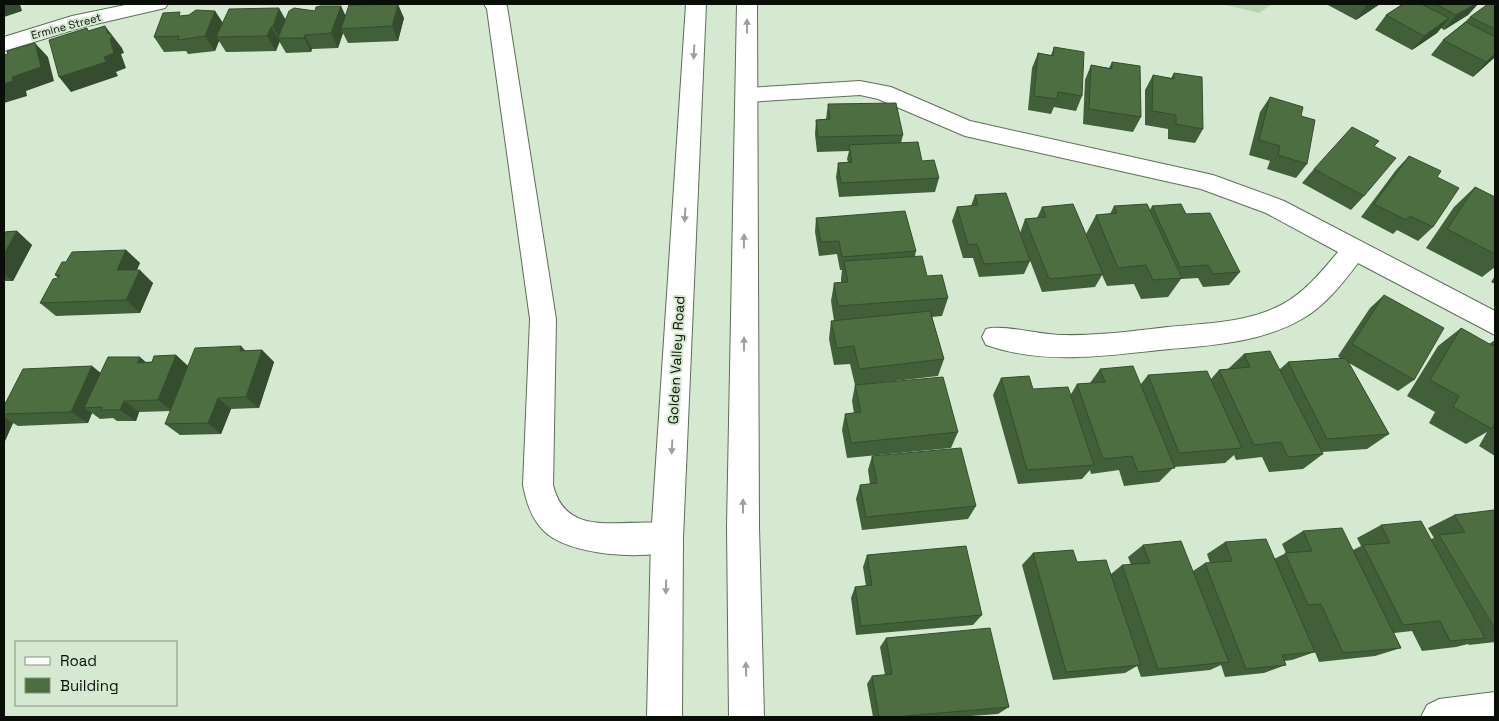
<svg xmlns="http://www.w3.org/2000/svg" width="1499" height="721" font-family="'Space Grotesk',sans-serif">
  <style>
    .green { fill: #b4d6aa }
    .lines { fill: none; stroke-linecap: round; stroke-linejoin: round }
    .minor-casing { stroke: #5d6e58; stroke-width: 2 }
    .major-casing { stroke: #5d6e58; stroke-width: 2 }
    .minor { fill: #fff; fill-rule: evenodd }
    .major { fill: #fff; fill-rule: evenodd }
    .wall { fill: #415f38 }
    .shaded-wall { fill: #354d2e }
    .building { fill: #4c6e41; stroke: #354d2e }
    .oneway { fill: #9d9f9c }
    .labels { text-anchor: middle; stroke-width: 4; stroke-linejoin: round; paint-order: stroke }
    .far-street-label { font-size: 11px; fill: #090f07; stroke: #d5e8d0 }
    .street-label { font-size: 14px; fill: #090f07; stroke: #d5e8d0 }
  </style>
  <rect width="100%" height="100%" fill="#d5e8d0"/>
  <!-- green -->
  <path class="green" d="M1222 4H1272L1259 13Z"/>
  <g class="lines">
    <!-- minor casing -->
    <g class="minor-casing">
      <path id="minor" d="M130 4H168L165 8 83 27 4 51V37L72 16Z
        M484 4H505L507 6 556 319 553 485C568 547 637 511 678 527L683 538 678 549C647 561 567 556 543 530 531 518 526 501 523 485L530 319 487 9Z
        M860 81 891 87 970 121 1213 175 1284 201 1495 311V335L1358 263C1342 284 1325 306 1302 319 1262 342 1215 345 1170 349 1109 355 1047 366 986 345L982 337 986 329C1001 324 1041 335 1061 335 1097 336 1132 331 1168 327 1207 323 1248 323 1283 304 1305 292 1322 271 1338 252L1266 213 1201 189 965 136 878 99 860 95 747 102 739 100 736 95 739 90 747 88Z
        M1495 692V717H1421L1427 705 1439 699Z"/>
    </g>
    <!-- major casing -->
    <g class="major-casing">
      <path id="major" d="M686 4H706L683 538 682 717H647L651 538Z
        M737 4H757L759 527 764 717H729L727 527Z"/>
    </g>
    <!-- minor -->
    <use href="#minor" class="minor"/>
    <!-- major -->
    <use href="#major" class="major"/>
  </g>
  <!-- wall -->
  <path class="wall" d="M1326 4H1380L1356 20Z
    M1403 4H1478L1468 15 1444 30 1441 28 1437 33 1412 50 1375 30 1386 15Z
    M1495 4V57L1473 77 1431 55 1443 40 1465 22 1470 17Z
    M341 6 345 16 404 18 398 41 348 43 343 33 338 48 312 49 311 52 286 53 279 41 276 51 226 52 219 41 215 51 188 54 186 51 164 52 154 37 182 16 189 15 215 11 223 23 286 20 315 11Z
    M1054 47 1082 96 1076 111 1054 107 1051 114 1028 110 1032 68 1038 53 1051 55Z
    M1112 62 1141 117 1133 132 1083 124 1085 80 1091 65 1109 68Z
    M1174 73 1203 129 1195 143 1168 139V129L1145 125V90L1153 75 1171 78Z
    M1270 97 1301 116 1307 164 1296 178 1267 169 1270 161 1249 155 1260 112Z
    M828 104 903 135 901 143 922 161 939 178 935 192 839 197 836 177 838 163 848 162 847 159 849 151 817 152 815 134 816 120 826 119Z
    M1374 146 1364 196 1351 210 1302 183 1314 169Z
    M1409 156 1437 177 1433 227 1418 241 1397 230 1393 234 1361 217 1396 170Z
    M1475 187 1495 197V267L1482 277 1426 248 1454 207Z
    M975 195 1020 233 1025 219 1037 218 1042 207 1086 234 1096 215 1110 214 1114 206 1150 210 1152 206 1186 214 1240 272 1229 285 1203 287 1198 278 1181 279 1168 297 1141 299 1134 284 1107 286 1102 275 1095 287 1042 292 1023 242 1030 261 1024 274 979 277 973 258H963L952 221 957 207 971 206Z
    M816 218 916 251 915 256 927 276 948 298 942 316 932 317 944 359 938 376 878 383 958 432 951 448 847 458 842 430 845 414 854 413 852 401 855 385 850 364 834 365 829 339 831 321H834L831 301 834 283 841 282V279L842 270H840L837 254 819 256 815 232Z
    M17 231 32 245 13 281H4V232Z
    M126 250 140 263 137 270 153 283 140 313 56 316 40 303 58 278 55 275 66 262Z
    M1495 276V284L1491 282Z
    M1384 295 1414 380 1398 391 1349 363 1389 434 1367 449 1322 452 1323 454 1303 469 1269 472 1262 457 1236 460 1234 455 1225 463 1174 467 1159 482 1124 486 1119 470 1091 474 1090 470 1082 479 1018 484 993 395 1001 378 1033 389 1071 394 1077 384 1090 383 1100 369 1141 384 1148 375 1211 379 1219 370 1228 369 1244 354 1280 369 1288 362 1340 358 1338 356 1370 308Z
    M1461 328 1489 344 1495 340V456L1479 446 1487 432 1466 444 1429 423 1435 412 1407 396 1438 346Z
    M241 346 245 351 262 350 274 362 259 408 231 409 221 434 180 435 165 424 171 411 139 412 136 421H117L113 418 100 419 92 413 88 423 18 426 13 423 4 443V401L6 402 92 366 100 373 146 362H152L176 355 188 366Z
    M872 456 976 506 968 519 862 530 856 499 860 485 870 484 868 470Z
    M1495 512V642L1469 645 1468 644 1456 647 1422 651 1412 631 1394 633 1401 648 1375 656 1319 662 1315 652 1292 660 1284 661 1286 665 1264 673 1225 677 1221 665 1210 670 1141 677 1137 666 1125 673 1053 680 1022 565 1033 553 1077 562 1111 574 1122 565H1131L1128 557 1143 545 1193 571 1205 563H1210L1207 554 1225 542 1274 559 1286 553 1282 544 1303 531 1353 550 1361 546 1357 538 1381 525 1431 539 1434 538 1428 528 1454 515Z
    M867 555 982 615 973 625 856 635 851 598 855 587 866 586 863 567Z
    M886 638 1009 707 998 714 957 717H873L867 684 872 676 885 675 880 647Z"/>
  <!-- shaded-wall -->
  <path class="shaded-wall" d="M4 4H20L22 11 4 17Z
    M398 4 404 18 398 41 392 26Z
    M1368 4H1380L1356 20 1366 5Z
    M1475 4H1478L1468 15 1444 30 1456 15Z
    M341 6 348 21 341 29 343 33 338 48 331 33Z
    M279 8 287 22 280 38 273 27Z
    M215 11 224 25 216 37 219 41 215 51 205 36Z
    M1449 18 1437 33 1412 50 1424 36Z
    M105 26 122 48 124 53 121 54 126 68 116 72 118 76 71 92 59 77 104 57 108 34Z
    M271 27 280 41 276 51 267 36Z
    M305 35 312 49 311 52 304 38Z
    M35 43 48 57 54 81 26 91 27 96 4 103V84L12 77Z
    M1495 54V57L1473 77 1486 62Z
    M17 231 32 245 13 281 4 274V254Z
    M126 250 140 263 130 283 117 270Z
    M140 270 153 283 140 313 126 300Z
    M241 346 253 359 240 351Z
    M262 350 274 362 259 408 246 397Z
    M176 355 189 367 172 411 158 400Z
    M140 357 154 369 137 363Z
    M92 366 107 378 84 408 92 413 88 423 71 412Z
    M218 398 231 409 221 434 208 423Z
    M124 401 139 412 136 421 120 410Z
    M4 417 13 423 4 443Z"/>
  <!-- building -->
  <path class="building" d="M398 4 392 26 341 29 349 5Z
    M1403 4H1421L1449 18 1424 36 1386 15Z
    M1436 4H1475L1456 15Z
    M1488 4H1495V29L1470 17Z
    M321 6H341L331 33 305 35 304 38H278L289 11 294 8 315 11 316 7Z
    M279 8 273 27H271L267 36 216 37 229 9Z
    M196 10 215 11 205 36 178 40 179 36 154 37 163 13 180 12 179 16 189 15Z
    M1466 22 1495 37V54L1486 62 1443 40Z
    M105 26 108 34 110 33 112 38 110 39 114 53 104 57 106 62 59 77 49 40 87 28 88 31Z
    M35 43 41 67 12 77 13 81 4 84V55L8 54 7 51Z
    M1054 47 1084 52 1082 96 1058 92 1057 99 1034 96 1038 53 1053 56Z
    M1112 62 1140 66 1141 117 1089 109 1091 65 1112 69Z
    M1174 73 1202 77 1203 129 1176 124V115L1152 111 1153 75 1174 79Z
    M1270 97 1303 107 1301 116 1315 120 1307 164 1278 155 1280 146 1259 140Z
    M896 103 903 135 818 137 816 120 830 119 828 104Z
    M1352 127 1379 141 1374 146 1396 158 1364 196 1314 169Z
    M918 142 922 161 934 160 939 178 841 183 838 163 852 162 849 145Z
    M1409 156 1441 171 1437 177 1459 188 1433 227 1410 216 1406 220 1374 204Z
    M1475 187 1495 197V254L1447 229Z
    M1006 193 1030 261 984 264 977 244 968 245 957 207 978 205 975 195Z
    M1073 204 1103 274 1049 279 1025 219 1046 217 1042 207Z
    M1147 204 1182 278 1153 280 1146 265 1118 268 1096 215 1117 213 1114 206Z
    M1181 204 1186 214 1210 213 1240 272 1213 274 1208 265 1180 267 1152 206Z
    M905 211 916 251 842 257 839 241 821 242 816 218Z
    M17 231 4 254V232Z
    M126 250 117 270H140L126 300 40 303 53 279 58 278 60 275H55L62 262H66L72 252Z
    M922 256 927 276 942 275 948 298 838 306 834 283 848 282 844 261Z
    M1384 295 1444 328 1414 380 1352 344Z
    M930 311 944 359 859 369 854 346 837 348 831 321Z
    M1461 328 1493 346 1495 343V422L1492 429 1453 407 1459 396 1430 380Z
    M241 346 240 351 262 350 246 397 218 398 208 423 165 424 195 348Z
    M1270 351 1323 454 1288 457 1281 442 1254 445 1219 370 1250 367 1244 354Z
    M176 355 158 400 124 401 120 410H101L102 407 84 408 108 357H140L137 363 152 362 154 356Z
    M1346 358 1389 434 1327 439 1288 362Z
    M92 366 71 412 4 414V406L23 369Z
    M1133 366 1175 468 1138 472 1132 456 1103 459 1077 384 1105 382 1100 369Z
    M1207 371 1242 448 1179 453 1148 375Z
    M1029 376 1033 389 1068 387 1094 465 1027 470 1001 378Z
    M943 377 958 432 851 443 845 414 861 412 855 385Z
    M961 448 976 506 866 517 860 485 877 483 872 456Z
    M1494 510 1495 512V629L1439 535 1465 532 1454 515Z
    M1421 521 1485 638 1450 641 1440 621 1403 625 1363 545 1390 543 1381 525Z
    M1342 528 1401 648 1343 653 1321 604 1308 605 1285 553 1312 551 1303 531Z
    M1266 539 1315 652 1282 655 1286 665 1246 669 1205 563 1232 561 1225 542Z
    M1181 541 1229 662 1158 669 1122 565 1150 563 1143 545Z
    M966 546 982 615 861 626 855 587 872 585 867 555Z
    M1073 550 1077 562 1106 560 1141 665 1066 672 1033 553Z
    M990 628 1009 707 894 717H879L872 676 892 674 886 638Z"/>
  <!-- one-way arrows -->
  <defs><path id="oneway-solid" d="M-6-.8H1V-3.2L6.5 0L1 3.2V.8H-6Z" transform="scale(1.25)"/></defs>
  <g class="oneway">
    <use href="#oneway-solid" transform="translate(747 26) rotate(-90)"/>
    <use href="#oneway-solid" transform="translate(694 52) rotate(93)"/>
    <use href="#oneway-solid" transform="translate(685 215) rotate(93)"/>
    <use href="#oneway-solid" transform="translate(744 241) rotate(-89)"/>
    <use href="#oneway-solid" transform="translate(744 344) rotate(-90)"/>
    <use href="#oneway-solid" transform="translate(672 447) rotate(93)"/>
    <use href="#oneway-solid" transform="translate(743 506) rotate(-90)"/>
    <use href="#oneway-solid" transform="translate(666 587) rotate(91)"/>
    <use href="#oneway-solid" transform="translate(746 669) rotate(-91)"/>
  </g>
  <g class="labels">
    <!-- far-street labels -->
    <g class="far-street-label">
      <text transform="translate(66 26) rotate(-15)" y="4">Ermine Street</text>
    </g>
    <!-- street labels -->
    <g class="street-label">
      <text transform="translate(676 360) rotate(-87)" y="5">Golden Valley Road</text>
    </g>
  </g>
  <!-- border -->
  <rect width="1499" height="721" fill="none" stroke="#090f07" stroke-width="10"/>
  <!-- legend -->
  <rect x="15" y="641" width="162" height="65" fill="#d5e8d0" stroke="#839180"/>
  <rect x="25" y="657" width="25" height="8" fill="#ffffff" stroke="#839180"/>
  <text x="60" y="666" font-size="15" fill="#090f07">Road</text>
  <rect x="25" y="678" width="25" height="15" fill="#4c6e41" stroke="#839180"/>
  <text x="60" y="691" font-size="15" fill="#090f07">Building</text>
</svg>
